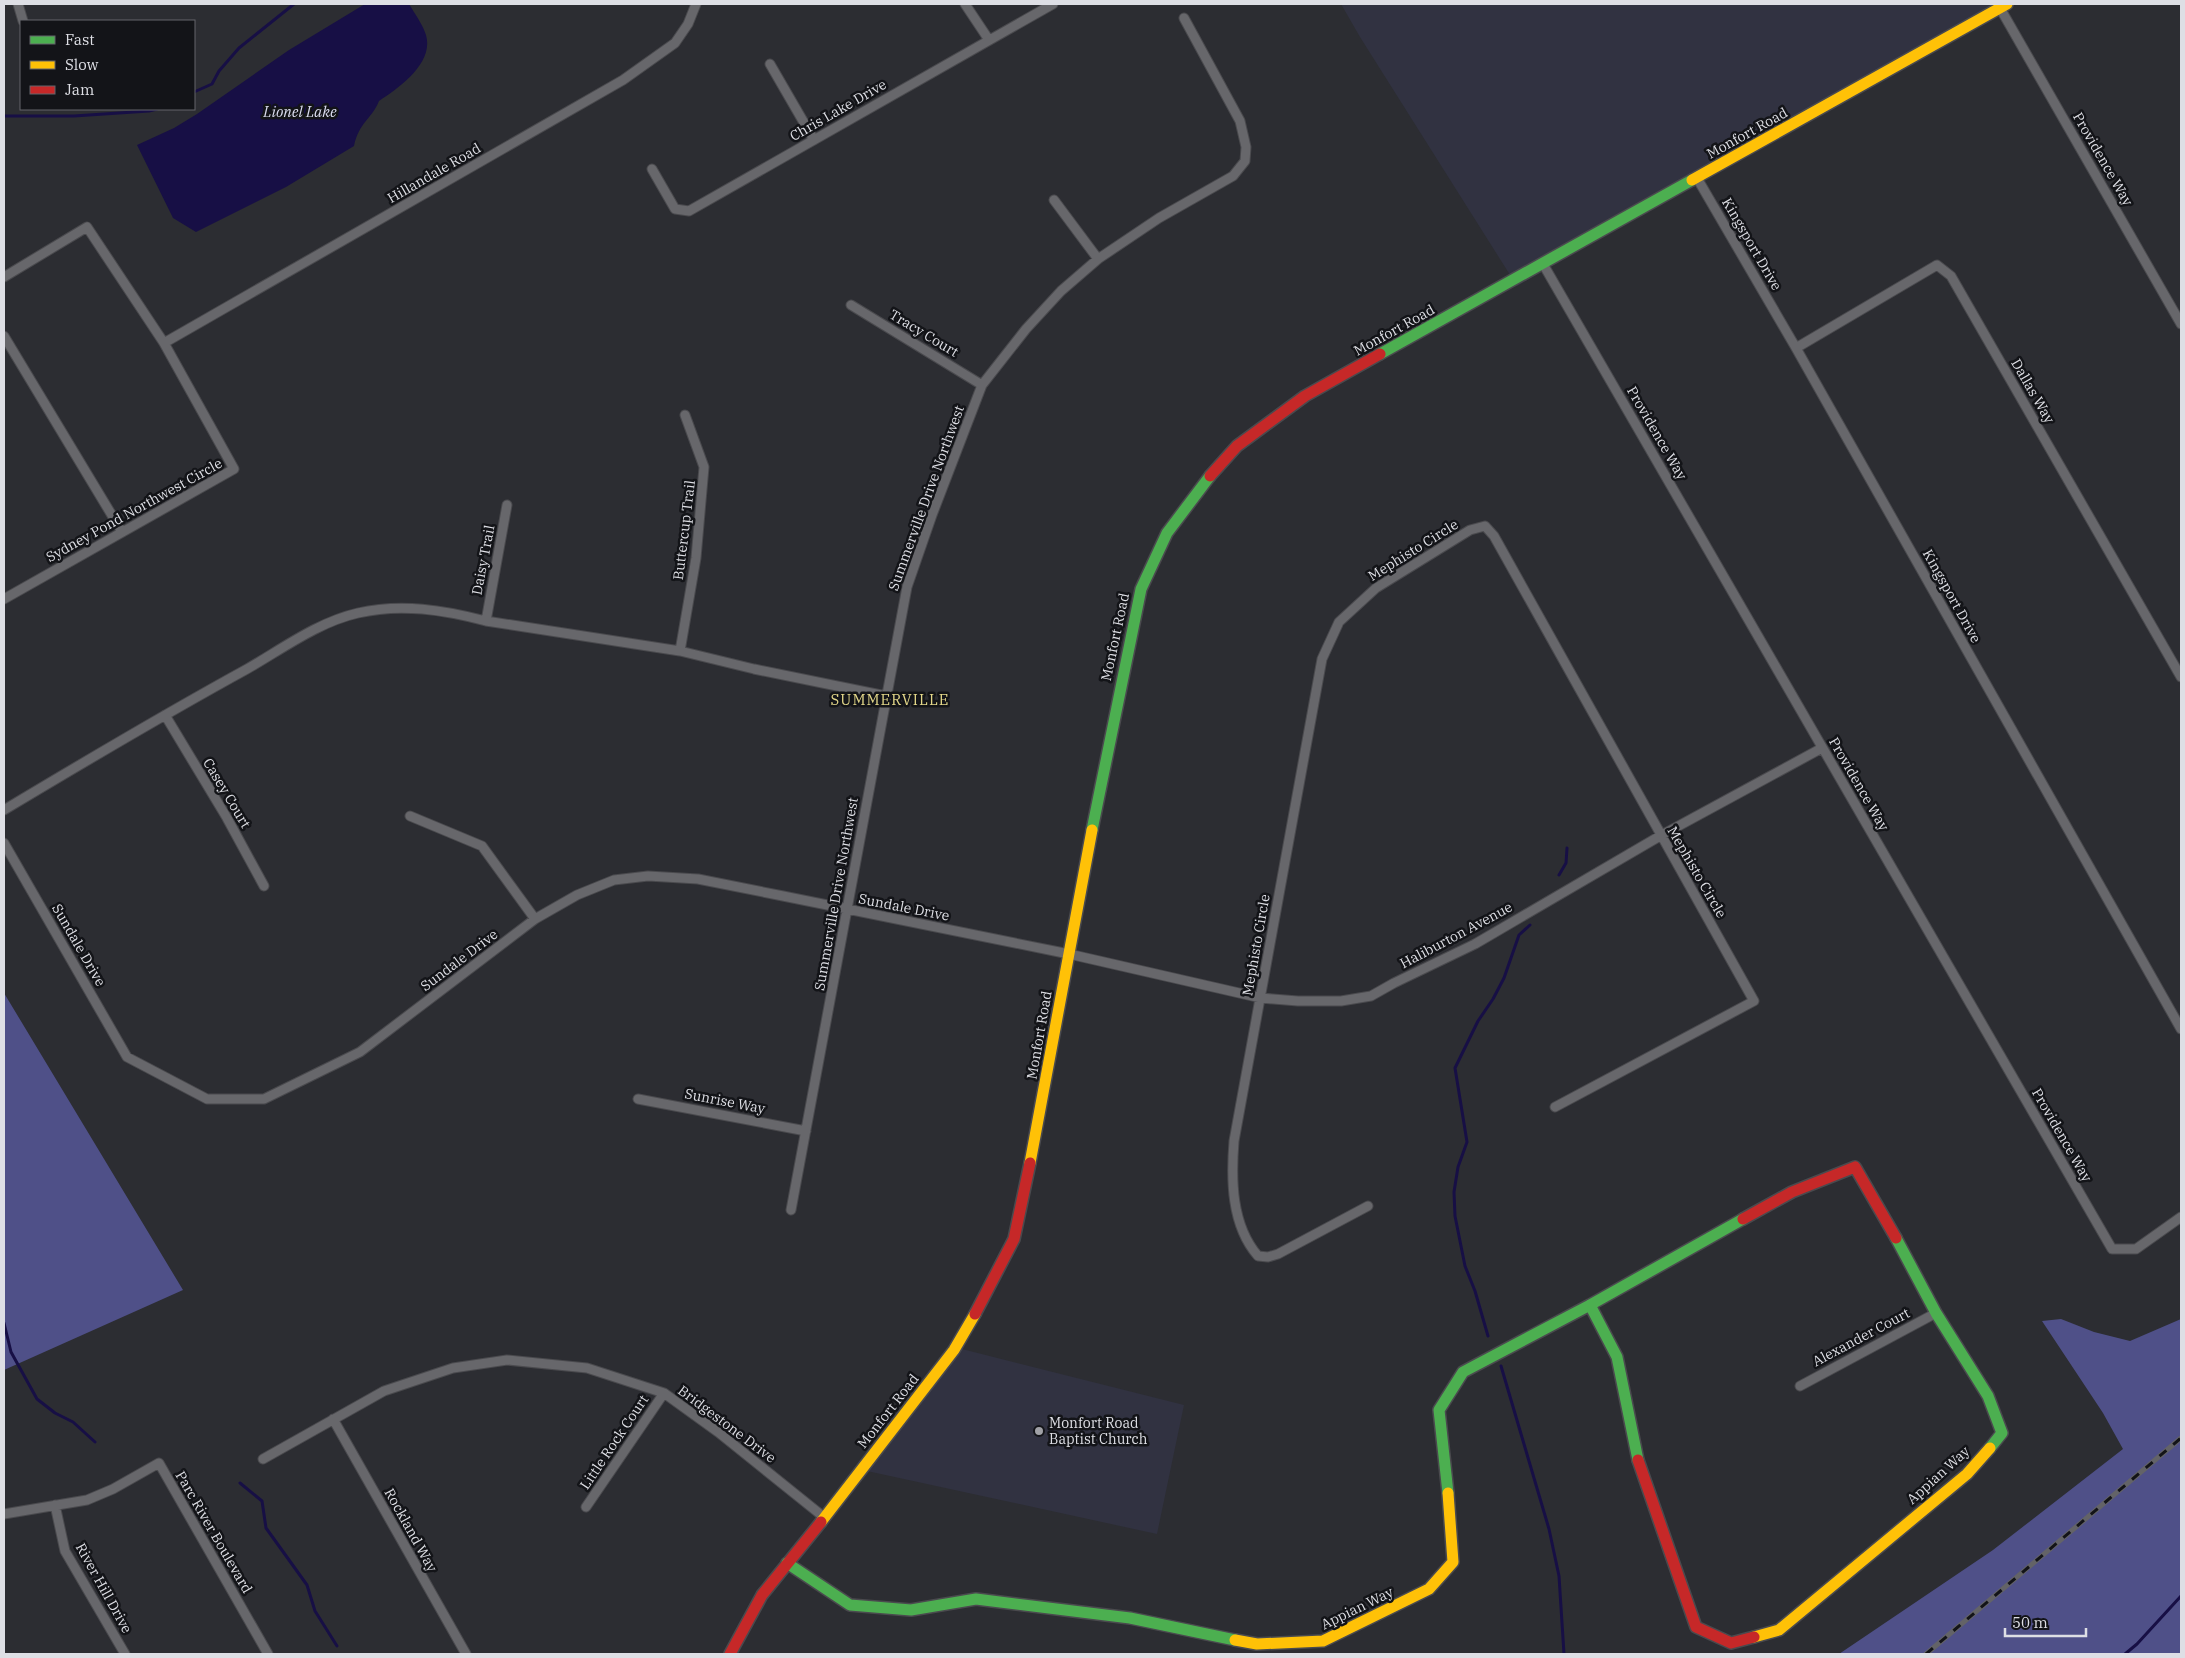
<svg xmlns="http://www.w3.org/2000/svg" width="2185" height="1658" font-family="'IBM Plex Serif',serif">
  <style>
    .built { fill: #313241 }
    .forest { fill: #4f5088 }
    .water { fill: #170f45 }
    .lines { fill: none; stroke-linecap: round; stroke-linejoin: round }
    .stream { stroke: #170f45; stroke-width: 3 }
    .street-casing { stroke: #4a4a4e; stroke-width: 11 }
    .fast-casing { stroke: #4a4a4e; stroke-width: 14 }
    .slow-casing { stroke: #4a4a4e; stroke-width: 14 }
    .jam-casing { stroke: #4a4a4e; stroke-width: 14 }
    .street { stroke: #67676b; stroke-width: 9 }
    .fast { stroke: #4caf50; stroke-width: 11 }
    .slow { stroke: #ffc107; stroke-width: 11 }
    .jam { stroke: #c62828; stroke-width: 11 }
    .rail-casing { stroke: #636367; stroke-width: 5 }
    .rail { stroke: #131418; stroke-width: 3; stroke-dasharray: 9; stroke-linecap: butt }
    .poi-dot { fill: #a0a1a6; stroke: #131418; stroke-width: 2 }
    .labels { text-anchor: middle; stroke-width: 5; stroke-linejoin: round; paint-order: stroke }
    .street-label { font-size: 14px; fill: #dedfe5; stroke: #131418 }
    .poi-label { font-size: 14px; fill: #dedfe5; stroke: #131418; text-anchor: start }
    .water-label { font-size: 15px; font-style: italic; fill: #dadcef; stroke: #131418 }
    .neighbourhood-label { font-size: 15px; letter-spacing: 1px; fill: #e4d88a; stroke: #131418 }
  </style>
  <rect width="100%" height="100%" fill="#2c2d32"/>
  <!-- built -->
  <path class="built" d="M1341 4H2007L1517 286 1360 37Z
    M958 1348 1184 1405 1157 1534 867 1471 917 1408Z"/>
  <!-- forest -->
  <path class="forest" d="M4 993 183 1290 4 1370Z
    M2061 1319 2094 1332 2130 1341 2181 1319V1654H1839L1993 1550 2123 1449 2103 1413 2042 1321Z"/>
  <!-- water -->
  <path class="water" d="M365 4H409C415 14 423 25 426 35 434 63 400 87 379 101 372 119 359 122 354 146L286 187 196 232 173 218 137 145 174 128 197 114 289 50Z"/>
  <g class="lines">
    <!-- stream -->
    <path class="stream" d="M194 92 212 84 219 71 239 48 294 4
      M4 116H74L149 111 157 109
      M1559 875 1566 863 1567 848
      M4 1323 11 1352 37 1399 55 1413 73 1422 95 1442
      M1488 1336 1475 1291 1465 1266 1455 1216 1454 1192 1458 1167 1467 1142 1455 1068 1478 1021 1493 999 1504 978 1519 935 1530 925
      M1501 1366 1549 1529 1559 1576 1564 1654
      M240 1483 262 1501 266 1528 307 1585 315 1611 337 1646
      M2125 1654 2137 1644 2181 1596"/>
    <!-- street casing -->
    <g class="street-casing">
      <path id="street" d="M18 4 23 21
        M965 4 989 40
        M2000 8 2181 324
        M770 64 814 140
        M652 169 675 209 689 211 1053 4
        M1697 178 1796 348 2181 1029
        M1054 200 1098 259
        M1543 264 2112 1249H2136L2181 1217
        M4 277 87 227 164 343 234 469 4 599
        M851 305 982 385
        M4 336 122 532
        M164 343 623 80 675 43 688 24 696 4
        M1796 348 1937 265 1951 276 2181 677
        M486 621 507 505
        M680 651 696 558 704 467 685 415
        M165 715 227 818 264 886
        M4 810C84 762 165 714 247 669 282 649 318 622 358 613 401 603 444 610 486 621L680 651 754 669 886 696
        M410 816 482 846 535 919
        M4 843 127 1057 207 1099H264L360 1052 535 919 577 895 614 880 648 876 698 879 783 896 1069 954 1261 998 1298 1001H1341L1371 996 1394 983 1475 944 1660 836 1822 748
        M638 1099 806 1131
        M1368 1206 1278 1254 1268 1257 1258 1256C1231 1225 1231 1179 1234 1141L1322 659 1339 622 1376 588 1470 530 1485 526 1494 536 1754 1001 1555 1107
        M791 1210 907 587 932 515 982 385 1026 329 1061 291 1098 259 1159 218 1233 176 1245 161 1246 147 1240 121 1184 18
        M1800 1386 1936 1313
        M333 1419 466 1654
        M263 1459 384 1391 453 1368 507 1360 587 1368 664 1393 718 1432 825 1518
        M55 1505 65 1551 125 1654
        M586 1507 664 1393
        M4 1514 87 1500 113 1489 159 1463 268 1654"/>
    </g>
    <!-- fast casing -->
    <g class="fast-casing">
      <path id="fast" d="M1380 354 1692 180
        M1092 830 1141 589 1167 533 1210 476
        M1896 1238 1936 1313 1988 1396 2002 1433 1990 1448
        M1590 1305 1617 1357 1638 1460
        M1448 1493 1439 1410 1463 1372 1590 1305 1743 1219
        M787 1563 850 1605 911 1610 976 1599 1130 1618 1235 1640"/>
    </g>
    <!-- slow casing -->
    <g class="slow-casing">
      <path id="slow" d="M1692 180 2007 4
        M1030 1163 1092 830
        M821 1522 954 1350 975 1314
        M1754 1637 1779 1630 1967 1474 1990 1448
        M1235 1640 1257 1644 1323 1641 1429 1589 1453 1562 1448 1493"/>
    </g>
    <!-- jam casing -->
    <g class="jam-casing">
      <path id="jam" d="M1210 476 1237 446 1305 396 1380 354
        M1743 1219 1792 1192 1855 1167 1896 1238
        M975 1314 1014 1239 1030 1163
        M1638 1460 1696 1627 1731 1643 1754 1637
        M730 1654 762 1595 821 1522"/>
    </g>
    <!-- street -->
    <use href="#street" class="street"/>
    <!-- fast -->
    <use href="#fast" class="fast"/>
    <!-- slow -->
    <use href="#slow" class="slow"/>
    <!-- jam -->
    <use href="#jam" class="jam"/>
    <!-- rail casing -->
    <g class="rail-casing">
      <path id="rail" d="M1926 1654 2181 1438"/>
    </g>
    <!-- rail -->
    <use href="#rail" class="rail"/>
  </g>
  <!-- markers -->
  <circle class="poi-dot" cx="1039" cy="1431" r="5"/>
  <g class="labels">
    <!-- street labels -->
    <g class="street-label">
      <text transform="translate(838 110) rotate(-30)" y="5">Chris Lake Drive</text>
      <text transform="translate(1747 133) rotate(-29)" y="5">Monfort Road</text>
      <text transform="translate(2103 159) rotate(60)" y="5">Providence Way</text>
      <text transform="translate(434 173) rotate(-30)" y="5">Hillandale Road</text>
      <text transform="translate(1752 244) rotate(60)" y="5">Kingsport Drive</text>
      <text transform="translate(1394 330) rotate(-29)" y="5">Monfort Road</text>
      <text transform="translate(924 333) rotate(31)" y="5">Tracy Court</text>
      <text transform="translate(2033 391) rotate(60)" y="5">Dallas Way</text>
      <text transform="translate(1657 433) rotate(60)" y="5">Providence Way</text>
      <text transform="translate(926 498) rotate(-70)" y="5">Summerville Drive Northwest</text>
      <text transform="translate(134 510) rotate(-29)" y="5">Sydney Pond Northwest Circle</text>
      <text transform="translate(684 530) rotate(-83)" y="5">Buttercup Trail</text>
      <text transform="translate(1413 550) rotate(-32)" y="5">Mephisto Circle</text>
      <text transform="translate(483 560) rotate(-79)" y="5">Daisy Trail</text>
      <text transform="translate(1952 596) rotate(61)" y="5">Kingsport Drive</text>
      <text transform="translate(1115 637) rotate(-78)" y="5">Monfort Road</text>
      <text transform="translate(1859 784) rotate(60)" y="5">Providence Way</text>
      <text transform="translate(227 793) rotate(59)" y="5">Casey Court</text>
      <text transform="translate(1697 872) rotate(60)" y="5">Mephisto Circle</text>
      <text transform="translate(836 894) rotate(-80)" y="5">Summerville Drive Northwest</text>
      <text transform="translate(904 907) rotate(11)" y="5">Sundale Drive</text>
      <text transform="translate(1456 935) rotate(-28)" y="5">Haliburton Avenue</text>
      <text transform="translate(79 945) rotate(60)" y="5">Sundale Drive</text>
      <text transform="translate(1256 945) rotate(-80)" y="5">Mephisto Circle</text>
      <text transform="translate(459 960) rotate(-37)" y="5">Sundale Drive</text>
      <text transform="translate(1039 1035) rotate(-80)" y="5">Monfort Road</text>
      <text transform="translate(725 1101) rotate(11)" y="5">Sunrise Way</text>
      <text transform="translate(2062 1135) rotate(60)" y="5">Providence Way</text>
      <text transform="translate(1861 1337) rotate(-28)" y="5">Alexander Court</text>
      <text transform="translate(888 1411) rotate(-52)" y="5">Monfort Road</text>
      <text transform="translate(727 1424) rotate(37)" y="5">Bridgestone Drive</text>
      <text transform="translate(614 1442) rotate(-56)" y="5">Little Rock Court</text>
      <text transform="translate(1938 1475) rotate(-42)" y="5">Appian Way</text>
      <text transform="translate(411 1530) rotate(61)" y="5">Rockland Way</text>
      <text transform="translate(214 1532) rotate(60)" y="5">Parc River Boulevard</text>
      <text transform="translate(104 1588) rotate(61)" y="5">River Hill Drive</text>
      <text transform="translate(1357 1608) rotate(-26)" y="5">Appian Way</text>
    </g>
    <!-- poi labels -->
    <g class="poi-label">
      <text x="1049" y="1428">Monfort Road<tspan x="1049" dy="16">Baptist Church</tspan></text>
    </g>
    <!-- water labels -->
    <g class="water-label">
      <text x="300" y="117">Lionel Lake</text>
    </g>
    <!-- neighbourhood labels -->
    <g class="neighbourhood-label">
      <text x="890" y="705">SUMMERVILLE</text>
    </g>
  </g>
  <!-- border -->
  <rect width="2185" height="1658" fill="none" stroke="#dedfe5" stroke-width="10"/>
  <!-- legend -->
  <rect x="20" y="20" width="175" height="90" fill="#131418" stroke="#64656a"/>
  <rect x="30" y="36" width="25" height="8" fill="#4caf50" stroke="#64656a"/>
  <text x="65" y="45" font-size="15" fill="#dedfe5">Fast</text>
  <rect x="30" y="61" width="25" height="8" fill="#ffc107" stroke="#64656a"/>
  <text x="65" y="70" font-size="15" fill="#dedfe5">Slow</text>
  <rect x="30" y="86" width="25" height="8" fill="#c62828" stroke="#64656a"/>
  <text x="65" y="95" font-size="15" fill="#dedfe5">Jam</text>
  <!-- scale -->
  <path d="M2005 1628v8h81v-8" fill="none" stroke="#dedfe5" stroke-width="2.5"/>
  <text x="2012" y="1628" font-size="15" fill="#dedfe5" stroke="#131418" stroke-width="4" paint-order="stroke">50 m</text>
</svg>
